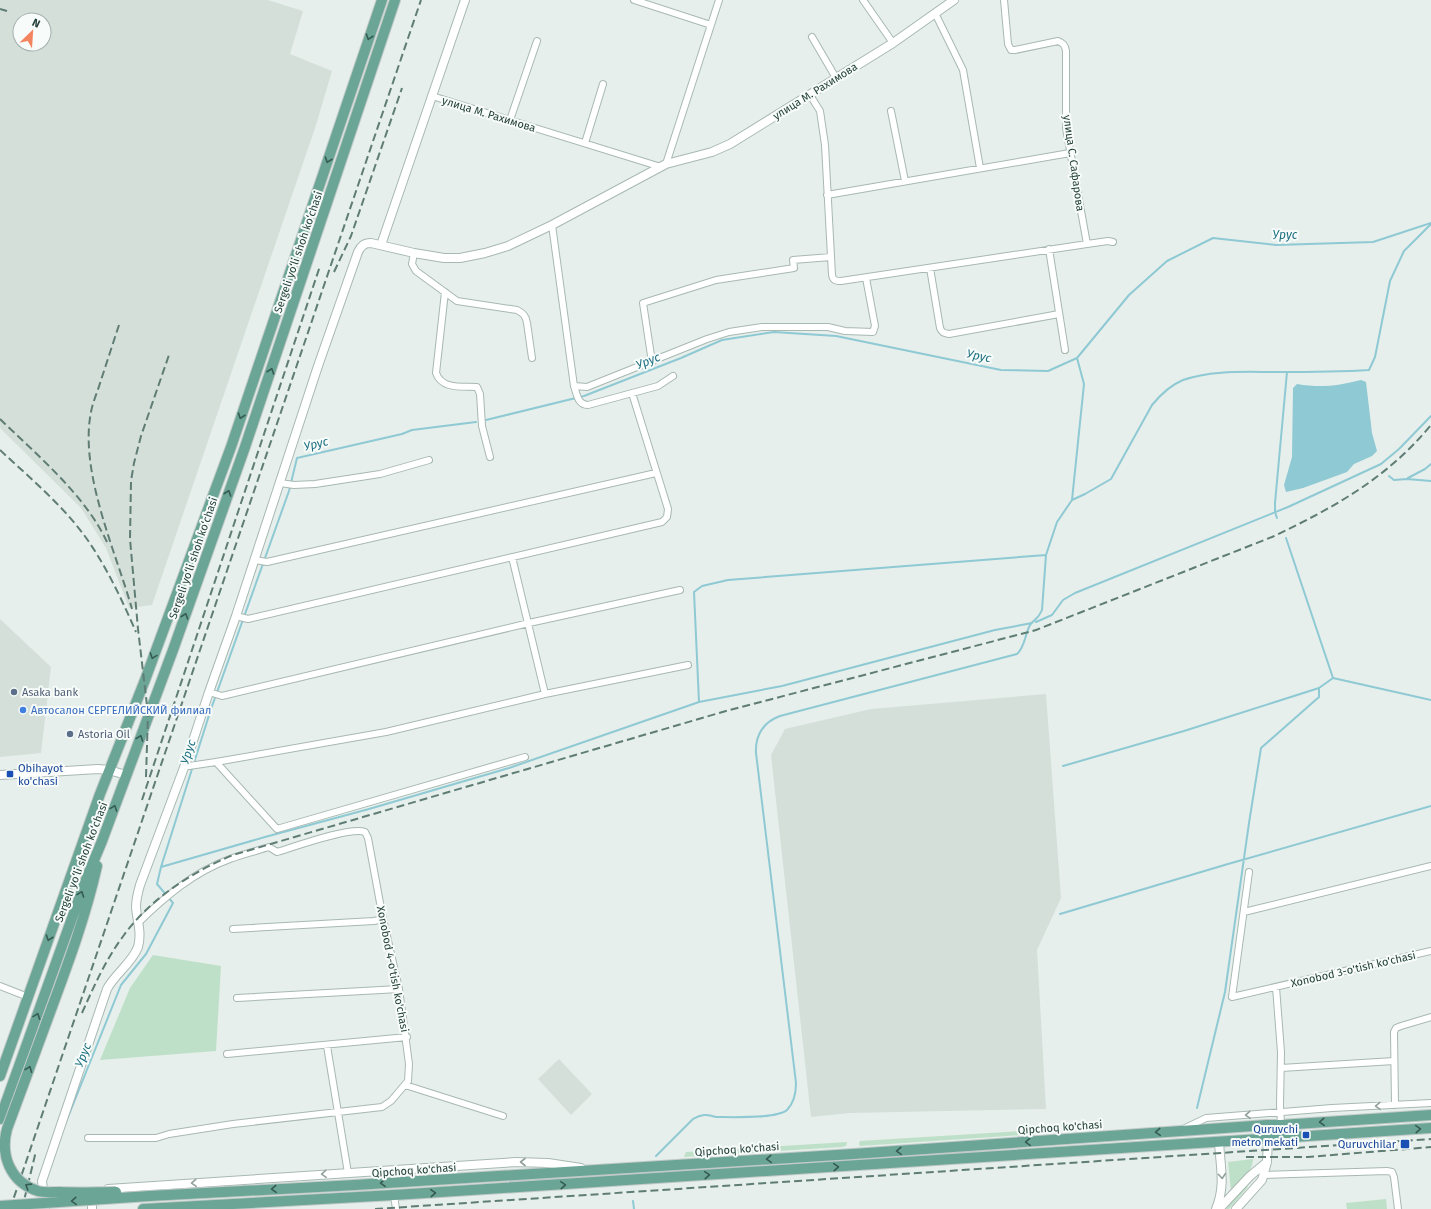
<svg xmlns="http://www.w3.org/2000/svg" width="1431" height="1209" font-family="'Fira Sans',sans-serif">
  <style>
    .built { fill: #d4dfda; fill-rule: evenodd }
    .green { fill: #bfe0c8 }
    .water { fill: #8ec9d4 }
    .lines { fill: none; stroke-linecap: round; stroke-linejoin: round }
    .stream { stroke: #8ec9d4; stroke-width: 2 }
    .minor-casing { stroke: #a8b8b2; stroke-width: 8 }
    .tertiary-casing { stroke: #a8b8b2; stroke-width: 10 }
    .primary-casing { stroke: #c2cac8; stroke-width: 12 }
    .minor { stroke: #fff; stroke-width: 6 }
    .tertiary { stroke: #fff; stroke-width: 8 }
    .primary { stroke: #6aa596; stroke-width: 10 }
    .rail { stroke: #5f7d75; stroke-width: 2; stroke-dasharray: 8 4; stroke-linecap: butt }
    .primary-bridge-casing { stroke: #c2cac8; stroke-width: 12; stroke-linecap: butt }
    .primary-bridge { stroke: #6aa596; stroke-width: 10 }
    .oneway { stroke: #365b51 }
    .oneway2 { stroke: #92a09c }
    .service-dot { fill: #5c6f8a; stroke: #f7fbf9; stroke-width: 1.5 }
    .shop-dot { fill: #3f7fe0; stroke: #f7fbf9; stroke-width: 1.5 }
    .transit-dot { fill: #1a4fb4; stroke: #f7fbf9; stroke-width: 1.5 }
    .labels { text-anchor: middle; stroke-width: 4; stroke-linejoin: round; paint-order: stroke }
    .street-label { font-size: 11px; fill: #24423a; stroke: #f7fbf9 }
    .service-label { font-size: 11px; fill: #4e5e75; stroke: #f7fbf9; text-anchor: start }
    .shop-label { font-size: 11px; fill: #366cbe; stroke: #f7fbf9; text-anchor: start }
    .transit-label { font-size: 11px; fill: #164399; stroke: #f7fbf9; text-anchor: end }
    .water-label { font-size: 12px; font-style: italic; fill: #1c6f80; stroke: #f7fbf9 }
  </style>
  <rect width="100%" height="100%" fill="#e6efeb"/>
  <!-- built -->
  <path class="built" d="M0 0H268L303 11 290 54 332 71 316 125 152 605 129 608 106 548 81 508 0 428ZM20 20H44V44H20Z
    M0 619 51 667 41 753 0 757Z
    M1046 694 1061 898 1037 950 1046 1109 850 1113 811 1117 771 755 785 729 871 709Z
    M559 1059 592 1094 571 1115 538 1079Z"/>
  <!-- green -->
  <path class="green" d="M153 955 221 966 216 1051 100 1060 130 988Z
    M1036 1130 1037 1134 860 1146 859 1144 860 1141Z
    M847 1142 846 1146 842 1147 684 1157 686 1152Z
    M1253 1159C1253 1172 1239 1182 1231 1191L1228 1162Z
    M1246 1185 1248 1187 1229 1209H1226Z
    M1386 1199 1387 1209H1347L1346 1203Z"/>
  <!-- water -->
  <path class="water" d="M1361 380 1366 382 1372 433 1377 451 1372 456 1354 464 1347 472 1303 488 1286 492 1284 485 1292 457 1293 388 1297 384C1320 388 1338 386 1361 380Z"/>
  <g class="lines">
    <!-- stream -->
    <path class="stream" d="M486 420 584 396 681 358 722 340 774 332 836 336 1001 370 1048 371 1077 358 1129 295 1167 261 1213 238 1276 245 1373 242 1431 223
      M1389 476 1394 480 1407 479 1431 481
      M1408 478 1425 469 1431 464
      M1072 500 1084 384 1077 358
      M1277 518 1275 512V503L1287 372
      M1286 538 1333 678
      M1036 622 1052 615 1063 600 1075 593 1288 507 1381 464 1399 449 1431 416
      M699 702 694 592 702 586 728 580 1046 555
      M1063 766 1184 731 1319 688 1333 678 1431 700
      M161 867 265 837 369 809 509 768 699 702 782 686 995 630 1032 623
      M1060 914 1228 864 1431 806
      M1197 1108 1225 992 1249 823 1261 748 1319 697V688
      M66 1122 121 985 146 954 173 903 157 884 161 867 211 709 289 491 297 458 402 434 412 430 476 422
      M656 1156 693 1119C701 1114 707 1114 716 1117 730 1117 777 1119 787 1110 794 1103 796 1093 796 1083L756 753C755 736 763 722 780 716L1017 654C1025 647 1025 634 1030 625 1034 619 1038 620 1042 610L1046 555 1057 522 1072 500 1085 494 1111 479 1152 405C1161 394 1171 385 1183 380 1211 370 1244 372 1274 372 1306 372 1337 372 1369 370L1375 357 1390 281 1404 251 1431 224
      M633 1201 634 1209"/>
    <!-- minor casing -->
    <g class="minor-casing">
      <path id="minor" d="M634 0 711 25
        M863 0 893 43
        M1004 0 1008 44 1011 50H1015L1058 41C1063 43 1065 45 1066 51V128L1087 244
        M935 13 963 70 980 168
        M812 37 836 78
        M810 95 820 111 825 145 832 275C833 280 835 281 841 281L1087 244 1108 241 1113 242
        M432 96 661 167
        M891 111 905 181
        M510 120 537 41
        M585 143 603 84
        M666 164 719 0
        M827 195 1070 153
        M552 225 574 386C577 395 578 405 588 405L658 386 673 376
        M1049 249 1065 350
        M414 253 412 264 416 271 457 301 517 310C523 313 526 316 527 323L532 358
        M930 268 940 328C942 333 944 333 949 334L1059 314
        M445 292 436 373C442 390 463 386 477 387L480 394 482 426 490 457
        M652 362 643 303 716 280 794 268 793 260 831 257
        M574 386 587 387 707 339 729 332 762 327H828L845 331 873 332 875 326 866 278
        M280 483 294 485 315 484 380 474 429 460
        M512 557 545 694
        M255 560 267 562 656 473
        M236 616 248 619 662 522 667 517 668 509 632 393
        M209 692 222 696 529 623 680 590
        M216 762 277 829 525 757
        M185 765 189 766 216 762 386 732 545 694 688 665
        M1249 872 1232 997 1431 951
        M1244 912 1431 866
        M233 929 374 921 383 919
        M0 986 28 997
        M1276 987 1281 1052 1280 1105 1281 1125
        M237 998 399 989
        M327 1046 348 1173
        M227 1054 407 1037
        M1281 1068 1394 1061
        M405 1085 503 1116
        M1395 1105 1394 1032 1396 1028 1401 1026 1431 1017
        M1183 1129 1206 1118 1332 1108 1431 1103
        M88 1138H156L169 1134 233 1124 382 1107 391 1101 408 1081 409 1064 399 989 383 919 368 838 365 832C351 826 294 847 277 852L269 847C256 851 243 854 230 859 194 872 166 896 139 922
        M1264 1175 1387 1171 1392 1172 1394 1177 1398 1209
        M394 1195 396 1209"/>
    </g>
    <!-- tertiary casing -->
    <g class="tertiary-casing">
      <path id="tertiary" d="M381 245 465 0
        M0 775 98 769 109 770 126 775
        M108 1189 516 1162 548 1163 581 1168
        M45 1209 42 1181 107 989C115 974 132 963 138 947 142 932 137 921 136 907 136 900 138 892 140 885L185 765 209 692 236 616 318 366 358 252C361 246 364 243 371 243L414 253 444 258H460L485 253 508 246 552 225 666 164 712 152 730 144 893 43 954 0
        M92 1209V1203L95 1196
        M1216 1209C1226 1185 1220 1166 1219 1141
        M1219 1209 1250 1176 1267 1162
        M1236 1209 1262 1180 1267 1162 1268 1138"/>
    </g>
    <!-- primary casing -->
    <g class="primary-casing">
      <path id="primary" d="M52 1007C69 961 86 915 97 866
        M0 1076 100 794 145 680 231 447 382 0
        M0 1119 85 882 102 841 173 650 245 447 395 0
        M355 1185 853 1154 1267 1125H1281L1431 1115
        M143 1209 394 1195 1431 1128"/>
    </g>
    <!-- minor -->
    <use href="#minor" class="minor"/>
    <!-- tertiary -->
    <use href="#tertiary" class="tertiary"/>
    <!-- primary -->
    <use href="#primary" class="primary"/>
    <!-- rail -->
    <path class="rail" d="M0 9 7 11
      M334 272 351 236 402 88
      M119 325C113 343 107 362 101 380 98 391 93 401 91 412 79 472 116 552 132 609
      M0 419C36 454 86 496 107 542
      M0 450C31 479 65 507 89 542 108 570 123 602 136 632
      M146 777 148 714 138 629 130 539 131 481 134 463 141 436 170 352
      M142 800 320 266
      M82 1013C94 986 106 959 124 935 150 899 192 872 233 855L726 711 1021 634 1036 630 1272 537C1335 507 1386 479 1431 425
      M1246 1157H1308L1431 1147
      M10 1209 421 0
      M22 1209 36 1151
      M375 1209 1431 1139"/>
    <!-- primary-bridge casing -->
    <g class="primary-bridge-casing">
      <path id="primary-bridge" d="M52 1007 7 1129C0 1155 10 1182 38 1191 45 1193 53 1192 60 1192 78 1193 97 1192 116 1192
        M0 1206 149 1196 355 1185"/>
    </g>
    <!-- primary-bridge -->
    <use href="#primary-bridge" class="primary-bridge"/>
  </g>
  <!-- one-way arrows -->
  <defs><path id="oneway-chevron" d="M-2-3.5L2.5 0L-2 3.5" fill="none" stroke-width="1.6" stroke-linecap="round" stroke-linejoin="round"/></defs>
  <g class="oneway">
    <use href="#oneway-chevron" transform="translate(369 37) rotate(109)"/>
    <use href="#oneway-chevron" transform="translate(328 160) rotate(109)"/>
    <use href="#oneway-chevron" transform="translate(271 371) rotate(-71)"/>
    <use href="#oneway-chevron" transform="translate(241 416) rotate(109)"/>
    <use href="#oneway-chevron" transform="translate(228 493) rotate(-71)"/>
    <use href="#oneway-chevron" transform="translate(185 616) rotate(-71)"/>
    <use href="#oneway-chevron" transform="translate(153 656) rotate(110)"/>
    <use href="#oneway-chevron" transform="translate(140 738) rotate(-70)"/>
    <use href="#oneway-chevron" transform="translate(114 808) rotate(-70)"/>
    <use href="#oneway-chevron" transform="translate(81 894) rotate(-70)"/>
    <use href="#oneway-chevron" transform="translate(49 938) rotate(109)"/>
    <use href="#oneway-chevron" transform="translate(37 1016) rotate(-70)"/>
    <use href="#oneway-chevron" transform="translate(29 1069) rotate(-69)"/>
    <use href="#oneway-chevron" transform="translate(1322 1122) rotate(176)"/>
    <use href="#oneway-chevron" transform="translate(1418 1129) rotate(-3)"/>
    <use href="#oneway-chevron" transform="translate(1158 1132) rotate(176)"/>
    <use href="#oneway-chevron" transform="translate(1028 1142) rotate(176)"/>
    <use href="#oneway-chevron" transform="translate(899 1151) rotate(176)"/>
    <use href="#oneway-chevron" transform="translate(769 1159) rotate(176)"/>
    <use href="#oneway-chevron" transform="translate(836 1167) rotate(-4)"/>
    <use href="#oneway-chevron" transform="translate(707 1175) rotate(-4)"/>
    <use href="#oneway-chevron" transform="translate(383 1183) rotate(176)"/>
    <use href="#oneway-chevron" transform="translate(563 1185) rotate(-4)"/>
    <use href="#oneway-chevron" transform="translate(28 1186) rotate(-148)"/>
    <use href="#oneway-chevron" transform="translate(274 1189) rotate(177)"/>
    <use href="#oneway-chevron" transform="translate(433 1193) rotate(-4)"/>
    <use href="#oneway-chevron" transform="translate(74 1201) rotate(176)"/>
  </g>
  <g class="oneway2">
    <use href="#oneway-chevron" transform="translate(1378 1106) rotate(177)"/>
    <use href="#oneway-chevron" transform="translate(1248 1115) rotate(176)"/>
    <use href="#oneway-chevron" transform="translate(523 1162) rotate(180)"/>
    <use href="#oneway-chevron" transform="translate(324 1174) rotate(176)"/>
    <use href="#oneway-chevron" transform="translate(1222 1176) rotate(85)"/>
    <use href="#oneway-chevron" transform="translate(194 1183) rotate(176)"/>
  </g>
  <!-- markers -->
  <g class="service-dot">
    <circle cx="14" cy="692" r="4"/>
    <circle cx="70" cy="734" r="4"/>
  </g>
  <circle class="shop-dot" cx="23" cy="710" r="4"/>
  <g class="transit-dot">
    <rect x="6" y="770" width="8" height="8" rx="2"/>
    <rect x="1302" y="1131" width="8" height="8" rx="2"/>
    <rect x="1400" y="1139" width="10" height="10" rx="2"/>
  </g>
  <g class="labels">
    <!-- street labels -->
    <g class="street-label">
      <text transform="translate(815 91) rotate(-32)" y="4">улица М. Рахимова</text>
      <text transform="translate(489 114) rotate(17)" y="4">улица М. Рахимова</text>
      <text transform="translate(1074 163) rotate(82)" y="4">улица С. Сафарова</text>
      <text transform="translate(298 252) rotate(-71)" y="4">Sergeli yo‘li shoh ko‘chasi</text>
      <text transform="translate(193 558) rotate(-71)" y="4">Sergeli yo‘li shoh ko‘chasi</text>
      <text transform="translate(81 862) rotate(-69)" y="4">Sergeli yo‘li shoh ko‘chasi</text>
      <text transform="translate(393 969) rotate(79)" y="4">Xonobod 4-o'tish ko'chasi</text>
      <text transform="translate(1353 969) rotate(-13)" y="4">Xonobod 3-o'tish ko'chasi</text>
      <text transform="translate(1060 1127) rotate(-4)" y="4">Qipchoq ko'chasi</text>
      <text transform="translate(737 1149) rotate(-4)" y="4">Qipchoq ko'chasi</text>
      <text transform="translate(414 1170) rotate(-4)" y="4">Qipchoq ko'chasi</text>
    </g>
    <!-- service labels -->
    <g class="service-label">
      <text x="22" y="696">Asaka bank</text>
      <text x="78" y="738">Astoria Oil</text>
    </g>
    <!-- shop labels -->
    <g class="shop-label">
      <text x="31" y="714">Автосалон СЕРГЕЛИЙСКИЙ филиал</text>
    </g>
    <!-- transit labels -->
    <g class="transit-label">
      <text x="18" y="772" text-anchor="start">Obihayot<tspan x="18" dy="13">ko'chasi</tspan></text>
      <text x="1298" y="1133">Quruvchi<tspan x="1298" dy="13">metro mekati</tspan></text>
      <text x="1396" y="1148">Quruvchilar</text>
    </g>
    <!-- water labels -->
    <g class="water-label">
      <text x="1285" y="239">Урус</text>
      <text transform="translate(979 356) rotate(12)" y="4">Урус</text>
      <text transform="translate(648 361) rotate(-22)" y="4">Урус</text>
      <text transform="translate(316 444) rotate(-14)" y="4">Урус</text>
      <text transform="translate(188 752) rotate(-72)" y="4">Урус</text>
      <text transform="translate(83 1055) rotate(-68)" y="4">Урус</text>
    </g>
  </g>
  <!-- north arrow -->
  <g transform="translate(32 32) rotate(25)"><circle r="19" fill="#f7fbf9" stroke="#a3b1ad"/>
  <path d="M0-3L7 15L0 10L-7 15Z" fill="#f4845f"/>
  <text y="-6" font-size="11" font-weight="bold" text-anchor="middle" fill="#24423a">N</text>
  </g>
</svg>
